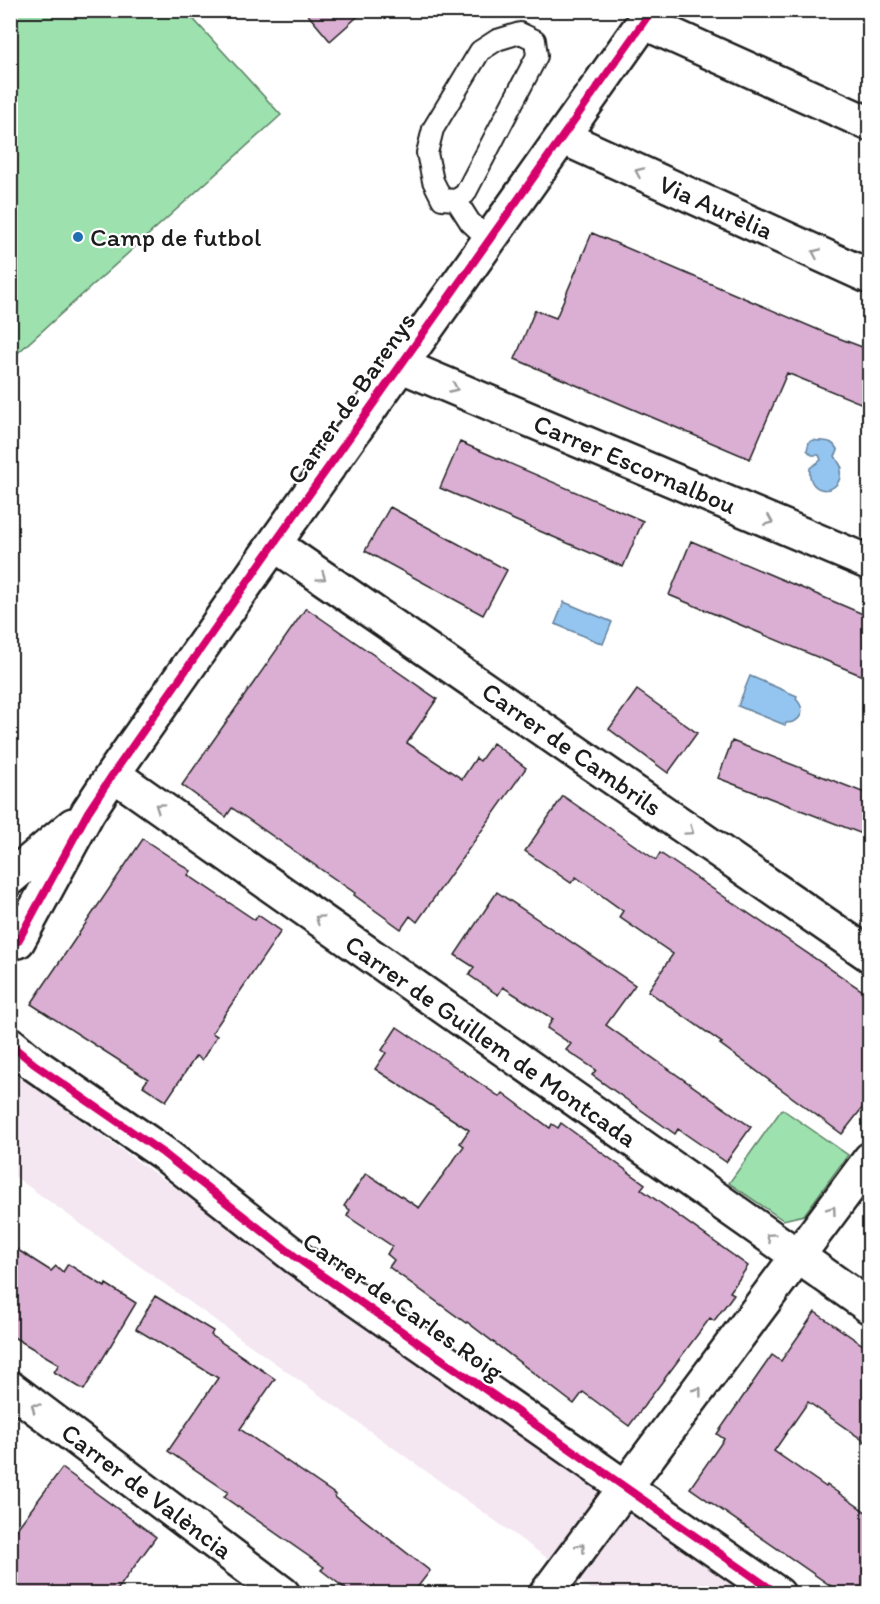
<svg xmlns="http://www.w3.org/2000/svg" width="880" height="1604" font-family="Itim,sans-serif">
  <style>
    .built { fill: #f4e7f2 }
    .green { fill: #9de2ae; stroke: #5c7f65; stroke-width: 1.5 }
    .water { fill: #94c5f0; stroke: #64819b; stroke-width: 1.5 }
    .building { fill: #daafd3; stroke: #1c1c1c; stroke-width: 1.5 }
    .lines { fill: none; stroke-linecap: round; stroke-linejoin: round }
    .service-casing { stroke: #1c1c1c; stroke-width: 24 }
    .minor-casing { stroke: #1c1c1c; stroke-width: 38 }
    .service { stroke: #fff; stroke-width: 20 }
    .minor { stroke: #fff; stroke-width: 33 }
    .cycleway-casing { stroke: #fff; stroke-width: 11 }
    .cycleway { stroke: #d6006c; stroke-width: 8 }
    .oneway { stroke: #999 }
    .poi-dot { fill: #1f6fb2; stroke: #fff; stroke-width: 2 }
    .labels { text-anchor: middle; stroke-width: 4.5; stroke-linejoin: round; paint-order: stroke }
    .street-label { font-size: 26px; fill: #1c1c1c; stroke: #fff }
    .poi-label { font-size: 26px; fill: #1c1c1c; stroke: #fff; text-anchor: start }
  </style>
  <rect width="100%" height="100%" fill="#fff"/>
  <filter id="ink" filterUnits="userSpaceOnUse"><feTurbulence type="fractalNoise" baseFrequency=".0167" numOctaves="2"/><feDisplacementMap in="SourceGraphic" scale="12" xChannelSelector="R" yChannelSelector="G"/><feConvolveMatrix kernelMatrix="1 2 1 2 8 2 1 2 1" color-interpolation-filters="sRGB"/></filter>
  <g filter="url(#ink)">
    <!-- built -->
    <path class="built" d="M11 1070 130 1156 755 1593H596L11 1174Z"/>
    <!-- green -->
    <path class="green" d="M11 10 186 11 281 115 11 359Z
      M782 1109 848 1155 804 1215 783 1220 729 1183Z"/>
    <!-- water -->
    <path class="water" d="M813 440C824 443 831 437 838 451L835 456 842 468 840 470C844 495 806 498 810 468L821 460 819 455H812L807 450 809 442Z
      M564 602 612 622 603 644 555 624Z
      M750 676 797 696 796 699C807 710 801 723 786 723L785 725 738 706Z"/>
    <!-- building -->
    <path class="building" d="M304 10H365L330 41Z
      M592 233 828 334 870 350V407L787 373 750 459 515 359 535 310 556 318Z
      M460 442 643 521 623 567 440 488Z
      M390 507 507 570 483 615 365 551Z
      M691 541 870 617V679L669 595Z
      M306 608 437 699 407 743 462 779 476 758 480 761 493 743 526 768 417 922 410 916 401 929 354 895 355 893 232 808 226 817 182 785Z
      M637 690 697 733 668 773 609 729Z
      M732 741 870 795V837L718 778Z
      M563 796 656 860 660 853 870 996V1098L842 1134 720 1044 722 1043 648 991 673 954 619 917 623 911 576 877 571 883 525 851Z
      M143 839 191 871 188 875 255 920 258 915 281 931 212 1033 217 1036 202 1060 196 1056 166 1101 143 1086 148 1079 31 1004Z
      M497 892 635 985 606 1025 751 1127 726 1162 678 1129 675 1134 592 1075 596 1070 566 1050 571 1044 547 1028 553 1019 503 987 498 995 469 975 474 967 455 955Z
      M397 1027 500 1097 503 1093 550 1128 552 1124 558 1128 561 1123 645 1184 641 1189 748 1266 730 1292 734 1294 714 1321 710 1318 629 1426 583 1392 574 1404 467 1322 466 1323 389 1267 394 1260 387 1254 392 1246 347 1216 350 1210 344 1206 366 1173 419 1208 464 1146 460 1143 469 1130 375 1069 386 1053 382 1050Z
      M10 1245 51 1271 56 1266 63 1272 68 1264 105 1287 106 1284 136 1303 84 1390 54 1372 59 1364 10 1335Z
      M155 1296 213 1331 211 1335 275 1379 240 1429 336 1495 335 1497 430 1571 413 1593H351L321 1570 324 1567 224 1497 228 1492 168 1451 218 1378 136 1329Z
      M815 1312 870 1350V1445L808 1402 774 1451 826 1487 827 1485 870 1515V1593H841L690 1488 724 1439 717 1434 772 1355 781 1361Z
      M62 1468 156 1537 115 1593H10V1538Z"/>
    <g class="lines">
      <!-- service casing -->
      <g class="service-casing">
        <path id="service" d="M520 33 535 40 537 56 465 194 456 200 442 199 433 181 427 153 433 129 480 51 497 40Z
          M456 200 470 222 489 240"/>
      </g>
      <!-- minor casing -->
      <g class="minor-casing">
        <path id="minor" d="M643 22 870 124
          M562 137 870 277
          M400 365 870 563
          M274 544 870 955
          M113 774 870 1307
          M10 878 73 825
          M18 941 88 812 113 774 274 544 652 10
          M10 1044 34 1064 163 1153 297 1258 778 1594
          M10 1388 283 1594
          M546 1594 870 1159"/>
      </g>
      <!-- service -->
      <use href="#service" class="service"/>
      <!-- minor -->
      <use href="#minor" class="minor"/>
      <!-- cycleway casing -->
      <g class="cycleway-casing">
        <path id="cycleway" d="M18 941 88 812 113 774 274 544 652 10
          M10 1044 34 1064 163 1153 297 1258 778 1594"/>
      </g>
      <!-- cycleway -->
      <use href="#cycleway" class="cycleway"/>
    </g>
    <!-- one-way arrows -->
    <defs><path id="oneway-chevron" d="M-2-3.5L2.5 0L-2 3.5" fill="none" stroke-width="1.6" stroke-linecap="round" stroke-linejoin="round" transform="scale(1.5)"/></defs>
    <g class="oneway">
      <use href="#oneway-chevron" transform="translate(639 172) rotate(-156)"/>
      <use href="#oneway-chevron" transform="translate(816 253) rotate(-156)"/>
      <use href="#oneway-chevron" transform="translate(454 388) rotate(23)"/>
      <use href="#oneway-chevron" transform="translate(769 521) rotate(23)"/>
      <use href="#oneway-chevron" transform="translate(322 577) rotate(35)"/>
      <use href="#oneway-chevron" transform="translate(159 807) rotate(-145)"/>
      <use href="#oneway-chevron" transform="translate(690 831) rotate(35)"/>
      <use href="#oneway-chevron" transform="translate(319 919) rotate(-145)"/>
      <use href="#oneway-chevron" transform="translate(832 1210) rotate(-54)"/>
      <use href="#oneway-chevron" transform="translate(770 1237) rotate(-145)"/>
      <use href="#oneway-chevron" transform="translate(698 1391) rotate(-53)"/>
      <use href="#oneway-chevron" transform="translate(35 1407) rotate(-143)"/>
      <use href="#oneway-chevron" transform="translate(581 1547) rotate(-53)"/>
    </g>
  </g>
  <!-- markers -->
  <circle class="poi-dot" cx="78" cy="237" r="6"/>
  <g class="labels">
    <!-- street labels -->
    <g class="street-label">
      <text transform="translate(716 207) rotate(24)" y="9">Via Aurèlia</text>
      <text transform="translate(351 398) rotate(-55)" y="9">Carrer de Barenys</text>
      <text transform="translate(635 464) rotate(23)" y="9">Carrer Escornalbou</text>
      <text transform="translate(572 749) rotate(35)" y="9">Carrer de Cambrils</text>
      <text transform="translate(491 1041) rotate(35)" y="9">Carrer de Guillem de Montcada</text>
      <text transform="translate(403 1306) rotate(35)" y="9">Carrer de Carles Roig</text>
      <text transform="translate(147 1491) rotate(37)" y="9">Carrer de València</text>
    </g>
    <!-- poi labels -->
    <g class="poi-label">
      <text x="90" y="246">Camp de futbol</text>
    </g>
  </g>
  <!-- margin -->
  <rect width="880" height="1604" fill="none" stroke="#fff" stroke-width="36"/>
  <rect x="18" y="18" width="844" height="1568" fill="none" stroke="#1c1c1c" stroke-width="2" filter="url(#ink)"/>
</svg>
